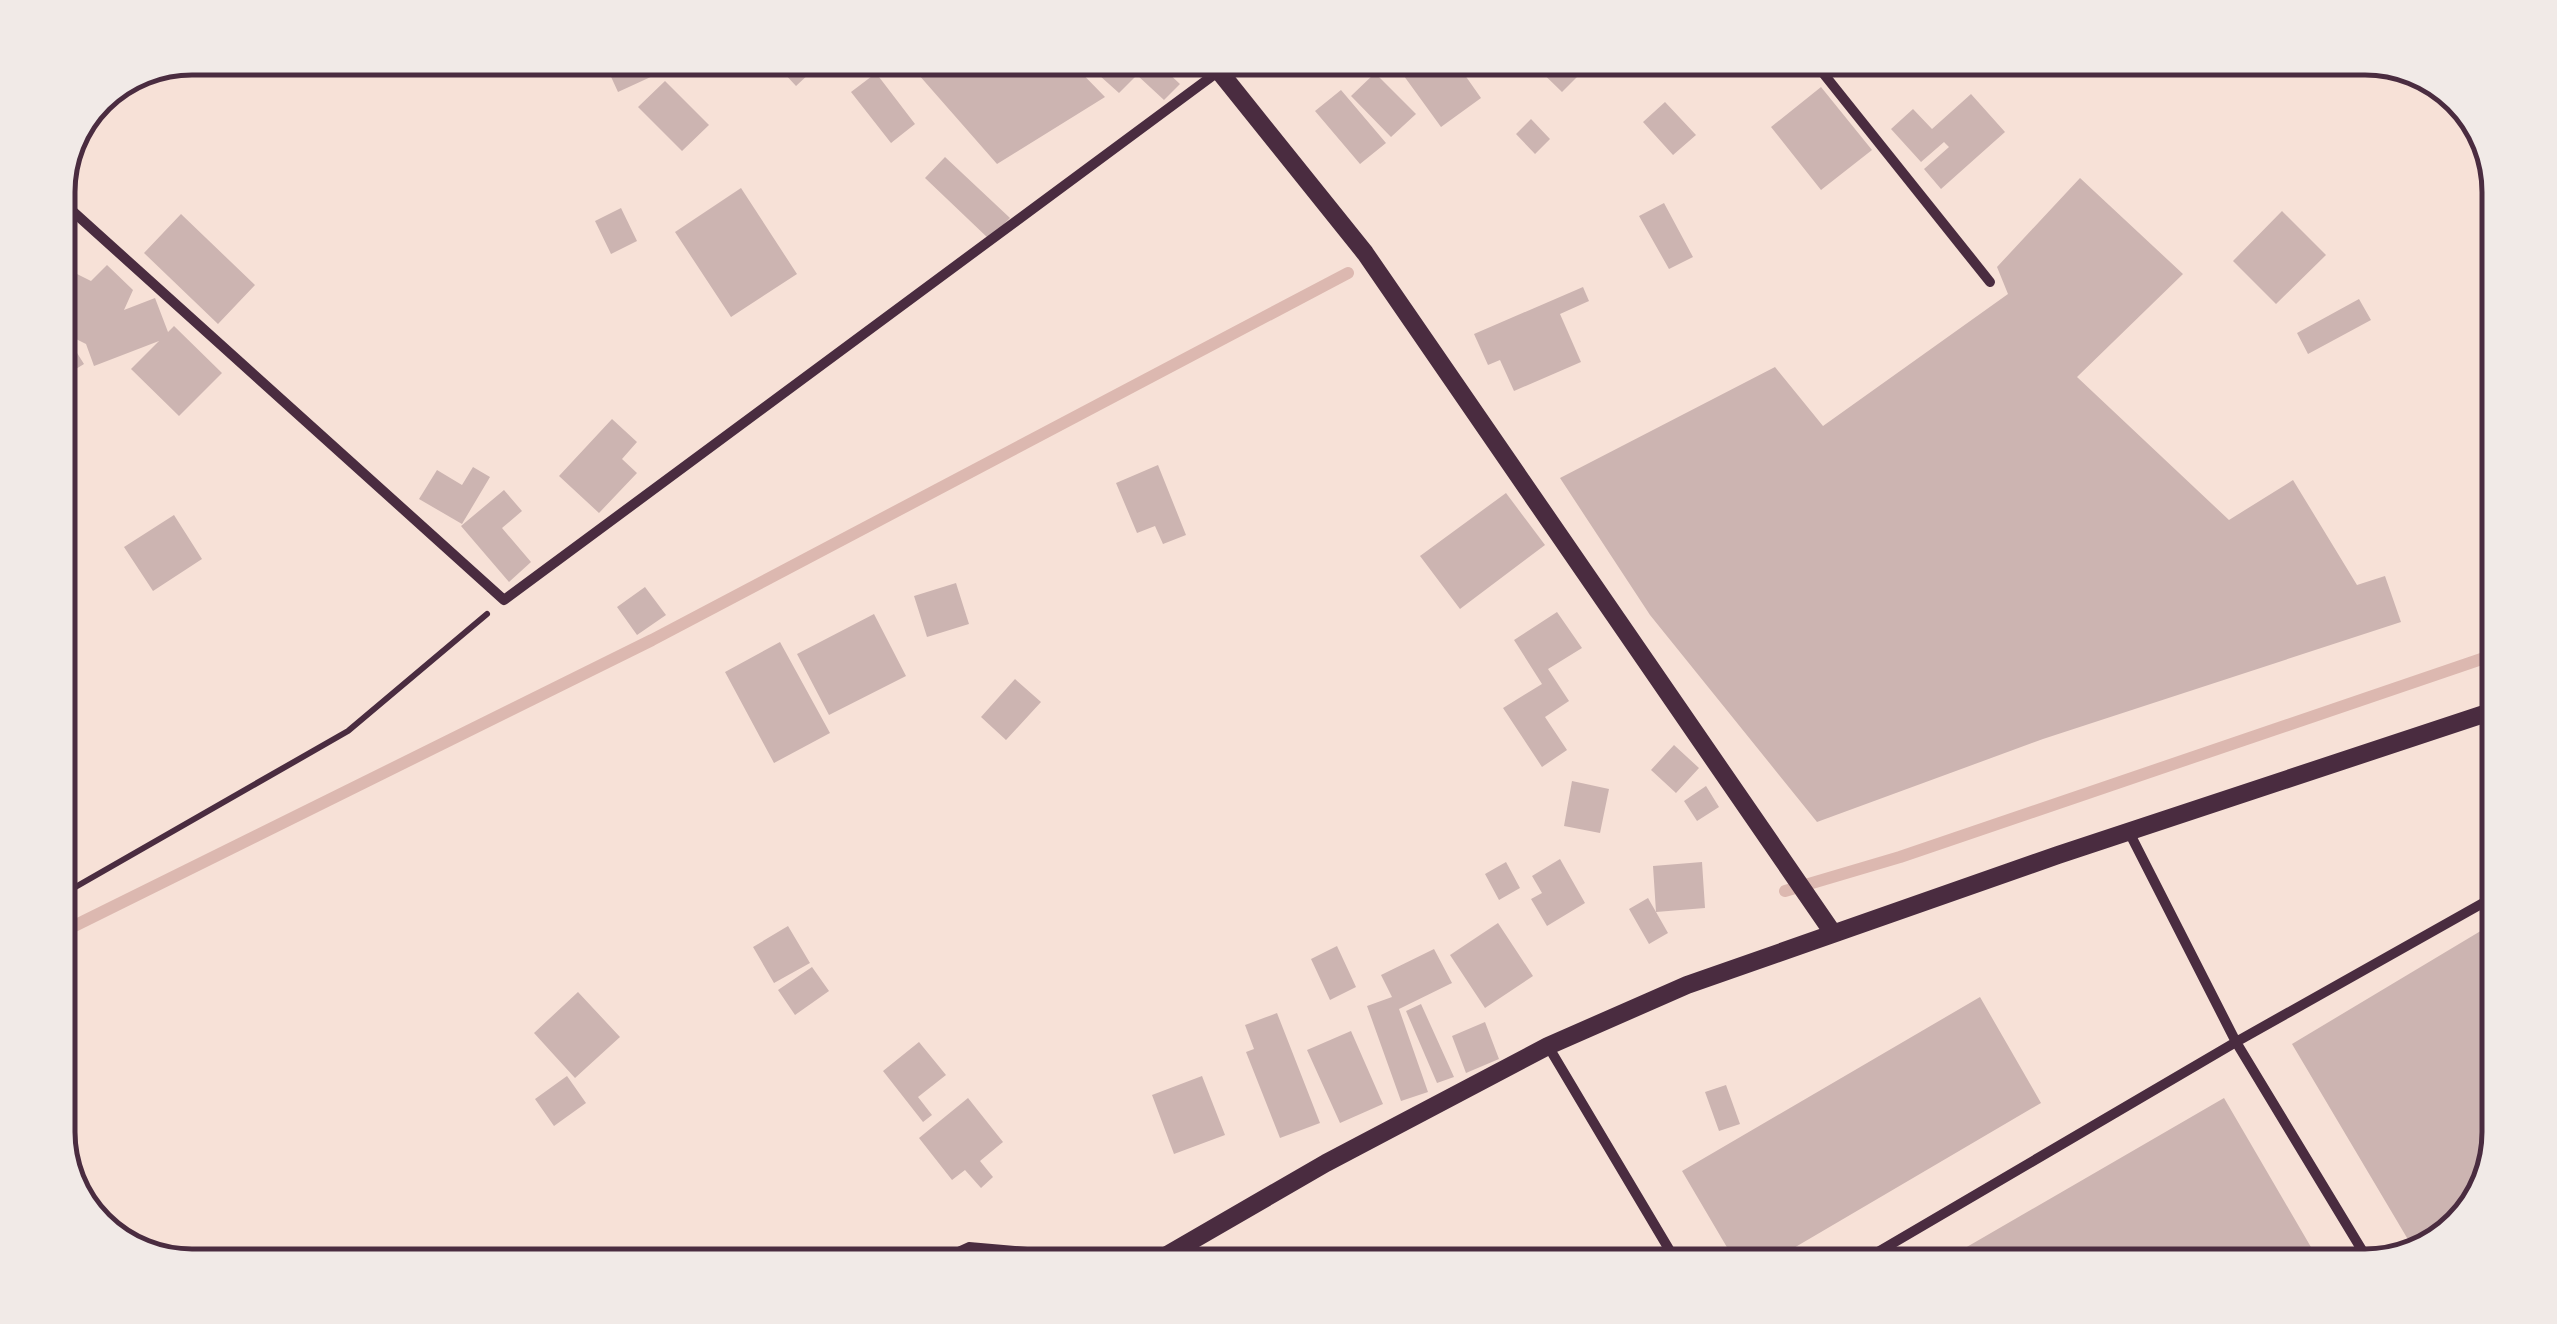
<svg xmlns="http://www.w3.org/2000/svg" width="2557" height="1324" font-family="Commissioner,sans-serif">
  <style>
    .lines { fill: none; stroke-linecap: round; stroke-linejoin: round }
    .stream { stroke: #dcb8b0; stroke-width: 12 }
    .building { fill: #ccb4b1 }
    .path { stroke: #4a2c40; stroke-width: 6 }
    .minor { stroke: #4a2c40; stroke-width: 10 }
    .tertiary { stroke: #4a2c40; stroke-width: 18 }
    .rim { fill: none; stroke: #4a2c40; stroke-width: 5 }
  </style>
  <rect width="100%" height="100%" fill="#f7e1d7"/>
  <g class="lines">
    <!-- stream -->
    <path class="stream" d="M1785 891 1900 857 2499 653
      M58 934 652 640 1348 273"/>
  </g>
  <!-- building -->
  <path class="building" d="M629 58H647L655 75 618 92 607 68Z
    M742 58H826L796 86 770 58 755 71Z
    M904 58H1067L1105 97 997 164Z
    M1080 58H1152L1180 84 1164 100 1137 75 1119 93Z
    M1176 58H1212L1195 76Z
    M1406 58H1429L1439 72 1455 61 1481 98 1441 127 1396 65Z
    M1527 58H1563L1580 74 1562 92Z
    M1612 58H1648L1629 75Z
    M876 73 915 124 891 143 851 92Z
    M1375 73 1416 114 1391 137 1351 96Z
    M665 81 709 125 682 151 638 107Z
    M1821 87 1872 150 1821 190 1771 127Z
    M1341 90 1386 143 1360 164 1315 111Z
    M1971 94 2005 132 1941 189 1924 169 1949 147 1944 142 1921 162 1891 129 1913 109 1932 129Z
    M1665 102 1696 135 1673 155 1643 122Z
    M1531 119 1550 139 1535 154 1516 134Z
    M945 157 1010 218 989 239 925 178Z
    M2080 178 2183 274 2077 377 2229 520 2293 480 2357 585 2385 576 2401 622 2043 739 1817 822 1650 615 1560 478 1775 367 1823 426 2008 294 1997 267Z
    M741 188 797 274 731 317 675 232Z
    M1664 203 1693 257 1669 269 1639 216Z
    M621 208 637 241 611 254 595 221Z
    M2282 211 2326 255 2276 304 2233 261Z
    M181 214 255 285 218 324 144 253Z
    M58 234 73 272 91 281 107 265 133 290 124 310 155 298 168 332 174 326 222 373 179 416 131 369 159 341 94 366 86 344 58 330Z
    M1583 287 1589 301 1560 314 1581 362 1514 391 1500 360 1488 365 1474 334Z
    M2359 299 2371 320 2308 354 2297 333Z
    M72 345 84 364 58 380V354Z
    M612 419 637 442 622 459 637 473 599 513 559 476Z
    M1158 465 1186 535 1163 544 1155 526 1137 533 1116 483Z
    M473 467 490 477 462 524 419 499 437 470 462 485Z
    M504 490 522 511 502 528 531 562 509 582 461 526Z
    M1506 493 1545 545 1460 609 1420 556Z
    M174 515 202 559 153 591 124 547Z
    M956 583 969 624 927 637 914 596Z
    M645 587 666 615 637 635 617 607Z
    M1557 612 1582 648 1548 669 1569 701 1545 717 1567 750 1542 767 1503 708 1542 684 1514 640Z
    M874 614 906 676 829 715 797 654Z
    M780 642 830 733 774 763 725 672Z
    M1015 679 1041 702 1006 740 981 717Z
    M1674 745 1699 768 1676 793 1651 770Z
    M1572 781 1609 789 1600 833 1564 826Z
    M1706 786 1719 807 1697 821 1684 801Z
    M1560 859 1585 903 1547 926 1531 899 1542 893 1532 876Z
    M1506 862 1520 888 1499 900 1485 874Z
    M1702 862 1705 908 1656 912 1653 866Z
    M1648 898 1668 933 1649 944 1629 909Z
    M2499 920 2500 1132 2485 1192 2433 1248 2416 1253 2292 1044Z
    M1498 923 1533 976 1485 1008 1450 955Z
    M788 926 810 963 774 983 753 947Z
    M1337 946 1356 987 1330 1000 1311 959Z
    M1434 949 1452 983 1399 1009 1428 1092 1401 1101 1367 1006 1392 997 1381 975Z
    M812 967 829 991 795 1015 778 990Z
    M578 992 620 1037 575 1078 534 1033Z
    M1980 997 2041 1103 1763 1266H1738L1682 1171Z
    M1421 1004 1454 1077 1437 1083 1406 1011Z
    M1277 1013 1320 1123 1280 1138 1246 1052 1254 1049 1245 1025Z
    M1485 1022 1499 1059 1466 1073 1452 1036Z
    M1351 1031 1383 1104 1340 1123 1307 1050Z
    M919 1042 946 1075 918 1097 932 1115 923 1122 883 1071Z
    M567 1076 586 1103 554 1126 535 1099Z
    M1202 1076 1225 1135 1174 1154 1152 1095Z
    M1726 1085 1740 1124 1719 1131 1705 1092Z
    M968 1098 1003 1142 980 1161 993 1177 981 1188 965 1170 952 1180 919 1138Z
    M2224 1098 2322 1266H1934Z"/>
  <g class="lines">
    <!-- path -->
    <path class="path" d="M58 897 348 731 487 614
      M923 1266 969 1245 1120 1258"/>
    <!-- minor -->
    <path class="minor" d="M1811 58 1990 282
      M58 198 504 600 1219 71
      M2129 832 2236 1042 2371 1265
      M1548 1046 1679 1266
      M1854 1266 2236 1042 2499 894"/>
    <!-- tertiary -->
    <path class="tertiary" d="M1237 58 1219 71 1365 253 1833 933
      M1148 1266 1326 1163 1548 1046 1687 985 2058 855 2499 709"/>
  </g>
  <!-- crop -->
  <path d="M0 0H2557V1324H0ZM192 75H2365A117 117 0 0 1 2482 192V1132A117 117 0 0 1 2365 1249H192A117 117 0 0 1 75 1132V192A117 117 0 0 1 192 75Z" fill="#f1eae7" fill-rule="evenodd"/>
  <path class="rim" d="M192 75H2365A117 117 0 0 1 2482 192V1132A117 117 0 0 1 2365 1249H192A117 117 0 0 1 75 1132V192A117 117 0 0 1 192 75Z"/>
</svg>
